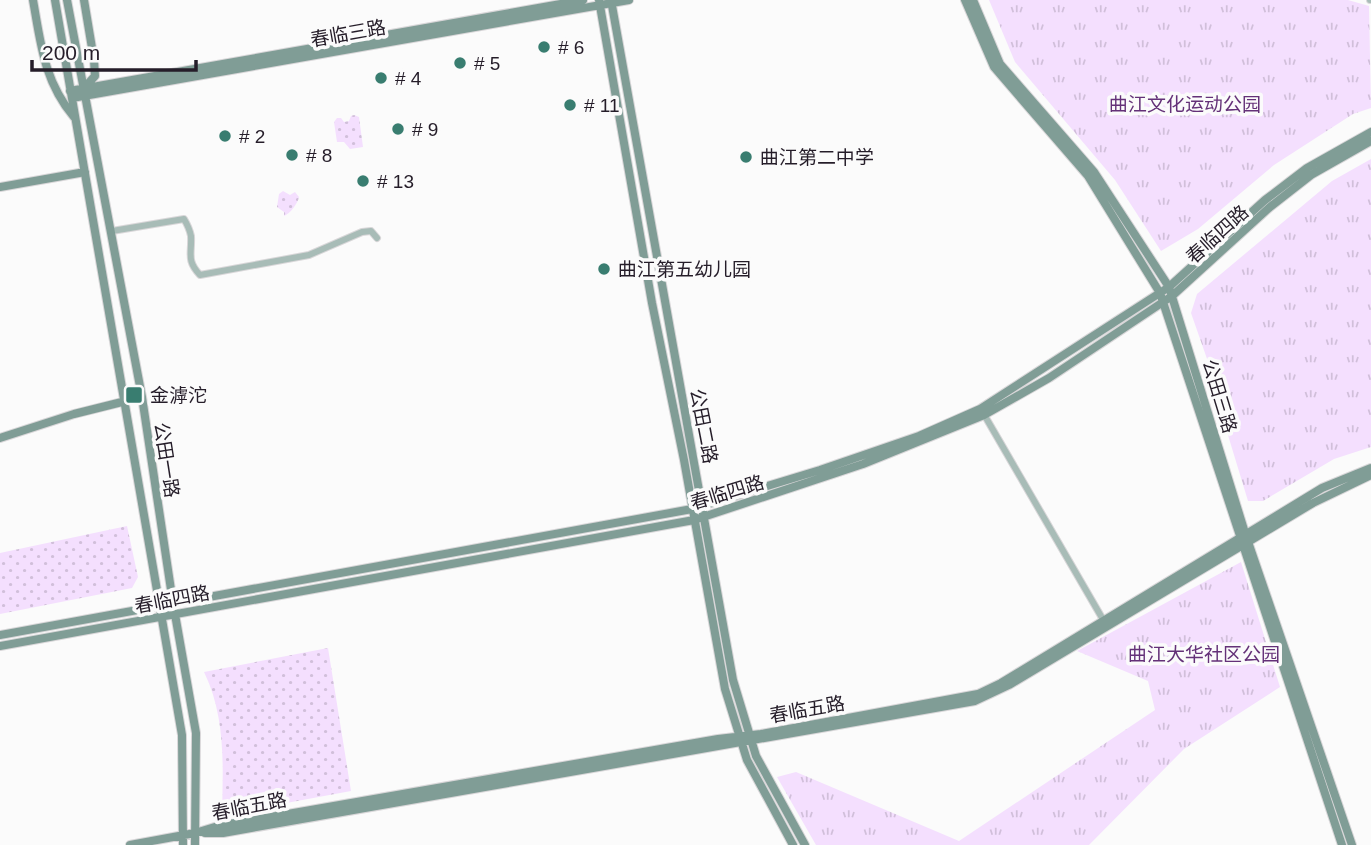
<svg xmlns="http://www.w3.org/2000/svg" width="1371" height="845" font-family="Arial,'Noto Sans SC',sans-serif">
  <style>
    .grass { fill: url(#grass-dots) }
    .park { fill: url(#park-tufts) }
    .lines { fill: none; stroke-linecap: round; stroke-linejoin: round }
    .street-casing { stroke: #d9d7d9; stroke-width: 8 }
    .secondary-casing { stroke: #d9d7d9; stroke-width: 10 }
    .street { stroke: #a8bcb7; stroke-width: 6 }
    .secondary { stroke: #809d96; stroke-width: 8 }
    .poi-dot { fill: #397d70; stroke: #fbfbfb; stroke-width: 2.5 }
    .labels { text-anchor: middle; stroke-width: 7; stroke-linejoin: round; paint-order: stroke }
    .street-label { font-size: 19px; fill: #251d29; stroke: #fbfbfb }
    .poi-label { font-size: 19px; fill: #251d29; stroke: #fbfbfb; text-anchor: start }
    .park-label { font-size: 19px; fill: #643178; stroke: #fbfbfb }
  </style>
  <defs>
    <pattern id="grass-dots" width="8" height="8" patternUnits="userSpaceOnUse" patternTransform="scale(1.75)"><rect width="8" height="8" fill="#f4dffe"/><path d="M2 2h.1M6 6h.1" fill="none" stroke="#d1bfda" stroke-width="1.8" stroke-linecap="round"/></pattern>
    <pattern id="park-tufts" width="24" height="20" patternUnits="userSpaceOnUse" patternTransform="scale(1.75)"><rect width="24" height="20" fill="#f4dffe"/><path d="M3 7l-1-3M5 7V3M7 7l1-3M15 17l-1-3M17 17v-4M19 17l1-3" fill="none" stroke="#d1bfda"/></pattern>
  </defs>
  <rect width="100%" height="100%" fill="#fbfbfb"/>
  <!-- grass -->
  <path class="grass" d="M354 115 359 117 363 147 350 149 344 142H337L334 122 337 118H341L344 122 349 121 351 116Z
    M283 191 290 195 295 192 299 197C298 203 290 214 284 216V212L277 207 279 194Z
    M127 526 138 577 132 588 0 614V553Z
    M328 648 351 791 222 815C223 766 226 717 204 672Z"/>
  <!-- park -->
  <path class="park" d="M989 0H1348L1369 6 1371 108 1353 114 1274 165 1198 229 1161 251 1115 180 1015 62Z
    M1371 159V447L1334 459 1263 501H1248L1224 422 1220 396 1191 313 1197 294 1332 181Z
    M1241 562 1280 687 1184 749 1089 845H816L777 777 796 772 959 841 1155 710 1148 681 1077 651Z"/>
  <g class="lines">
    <!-- street casing -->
    <g class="street-casing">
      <path id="street" d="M1370 0H1371
        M112 231 184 219C187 224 190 231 191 236 192 254 186 260 200 275L309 255 362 232 371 231 377 238
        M982 411 1105 623"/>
    </g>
    <!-- secondary casing -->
    <g class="secondary-casing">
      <path id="secondary" d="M33 0C41 45 44 81 74 117
        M55 0 182 735 183 845
        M67 0 142 397 173 603 196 733 195 845
        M84 0 94 60 95 76 85 87
        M599 0 652 303 684 460 725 689 747 760 793 845
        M611 0 733 680 756 756 805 845
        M965 0 994 67 1088 176 1160 293 1342 845
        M973 0 1000 64 1094 172 1169 287 1245 533 1352 845
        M70 91 583 0
        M72 98 629 0
        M0 187 85 172
        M0 438 74 414 142 397
        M0 635 692 509 820 470 919 436 980 409 1169 287 1265 200 1307 168 1371 132
        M0 646 694 520 863 464 984 415 1049 378 1172 296 1270 207 1311 175 1371 141
        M205 833H223L975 701 1009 685 1313 503 1371 475
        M130 845 195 833 218 826 718 739 761 734 978 694 1001 683 1322 488 1371 468"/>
    </g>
    <!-- street -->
    <use href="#street" class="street"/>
    <!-- secondary -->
    <use href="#secondary" class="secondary"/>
  </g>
  <!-- markers -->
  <g class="poi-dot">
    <circle cx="544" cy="47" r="7"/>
    <circle cx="460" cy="63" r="7"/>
    <circle cx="381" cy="78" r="7"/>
    <circle cx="570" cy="105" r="7"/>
    <circle cx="398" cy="129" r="7"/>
    <circle cx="225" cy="136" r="7"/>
    <circle cx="292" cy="155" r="7"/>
    <circle cx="746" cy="157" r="7"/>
    <circle cx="363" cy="181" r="7"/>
    <circle cx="604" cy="269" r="7"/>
    <rect x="125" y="386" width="18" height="18" rx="3.5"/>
  </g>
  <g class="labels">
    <!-- street labels -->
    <g class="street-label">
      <text transform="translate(348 33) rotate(-10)" y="7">春临三路</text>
      <text transform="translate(1217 234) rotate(-42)" y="7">春临四路</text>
      <text transform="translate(1220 396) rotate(73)" y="7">公田三路</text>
      <text transform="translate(704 426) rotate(79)" y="7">公田二路</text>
      <text transform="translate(167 460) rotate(81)" y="7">公田一路</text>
      <text transform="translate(727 492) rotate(-17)" y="7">春临四路</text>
      <text transform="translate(172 599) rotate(-11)" y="7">春临四路</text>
      <text transform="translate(807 709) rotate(-10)" y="7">春临五路</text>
      <text transform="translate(249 806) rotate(-11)" y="7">春临五路</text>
    </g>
    <!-- poi labels -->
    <g class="poi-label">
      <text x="558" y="54"># 6</text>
      <text x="474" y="70"># 5</text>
      <text x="395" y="85"># 4</text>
      <text x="584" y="112"># 11</text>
      <text x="412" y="136"># 9</text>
      <text x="239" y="143"># 2</text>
      <text x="306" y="162"># 8</text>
      <text x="760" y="164">曲江第二中学</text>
      <text x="377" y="188"># 13</text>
      <text x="618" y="276">曲江第五幼儿园</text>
      <text x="150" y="402">金滹沱</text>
    </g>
    <!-- park labels -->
    <g class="park-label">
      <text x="1185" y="111">曲江文化运动公园</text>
      <text x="1204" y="661">曲江大华社区公园</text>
    </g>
  </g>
  <!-- scale -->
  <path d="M32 60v10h164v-10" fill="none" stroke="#251d29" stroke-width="3.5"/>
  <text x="42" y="60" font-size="21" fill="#251d29" stroke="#fbfbfb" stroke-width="5" paint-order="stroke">200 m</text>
</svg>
